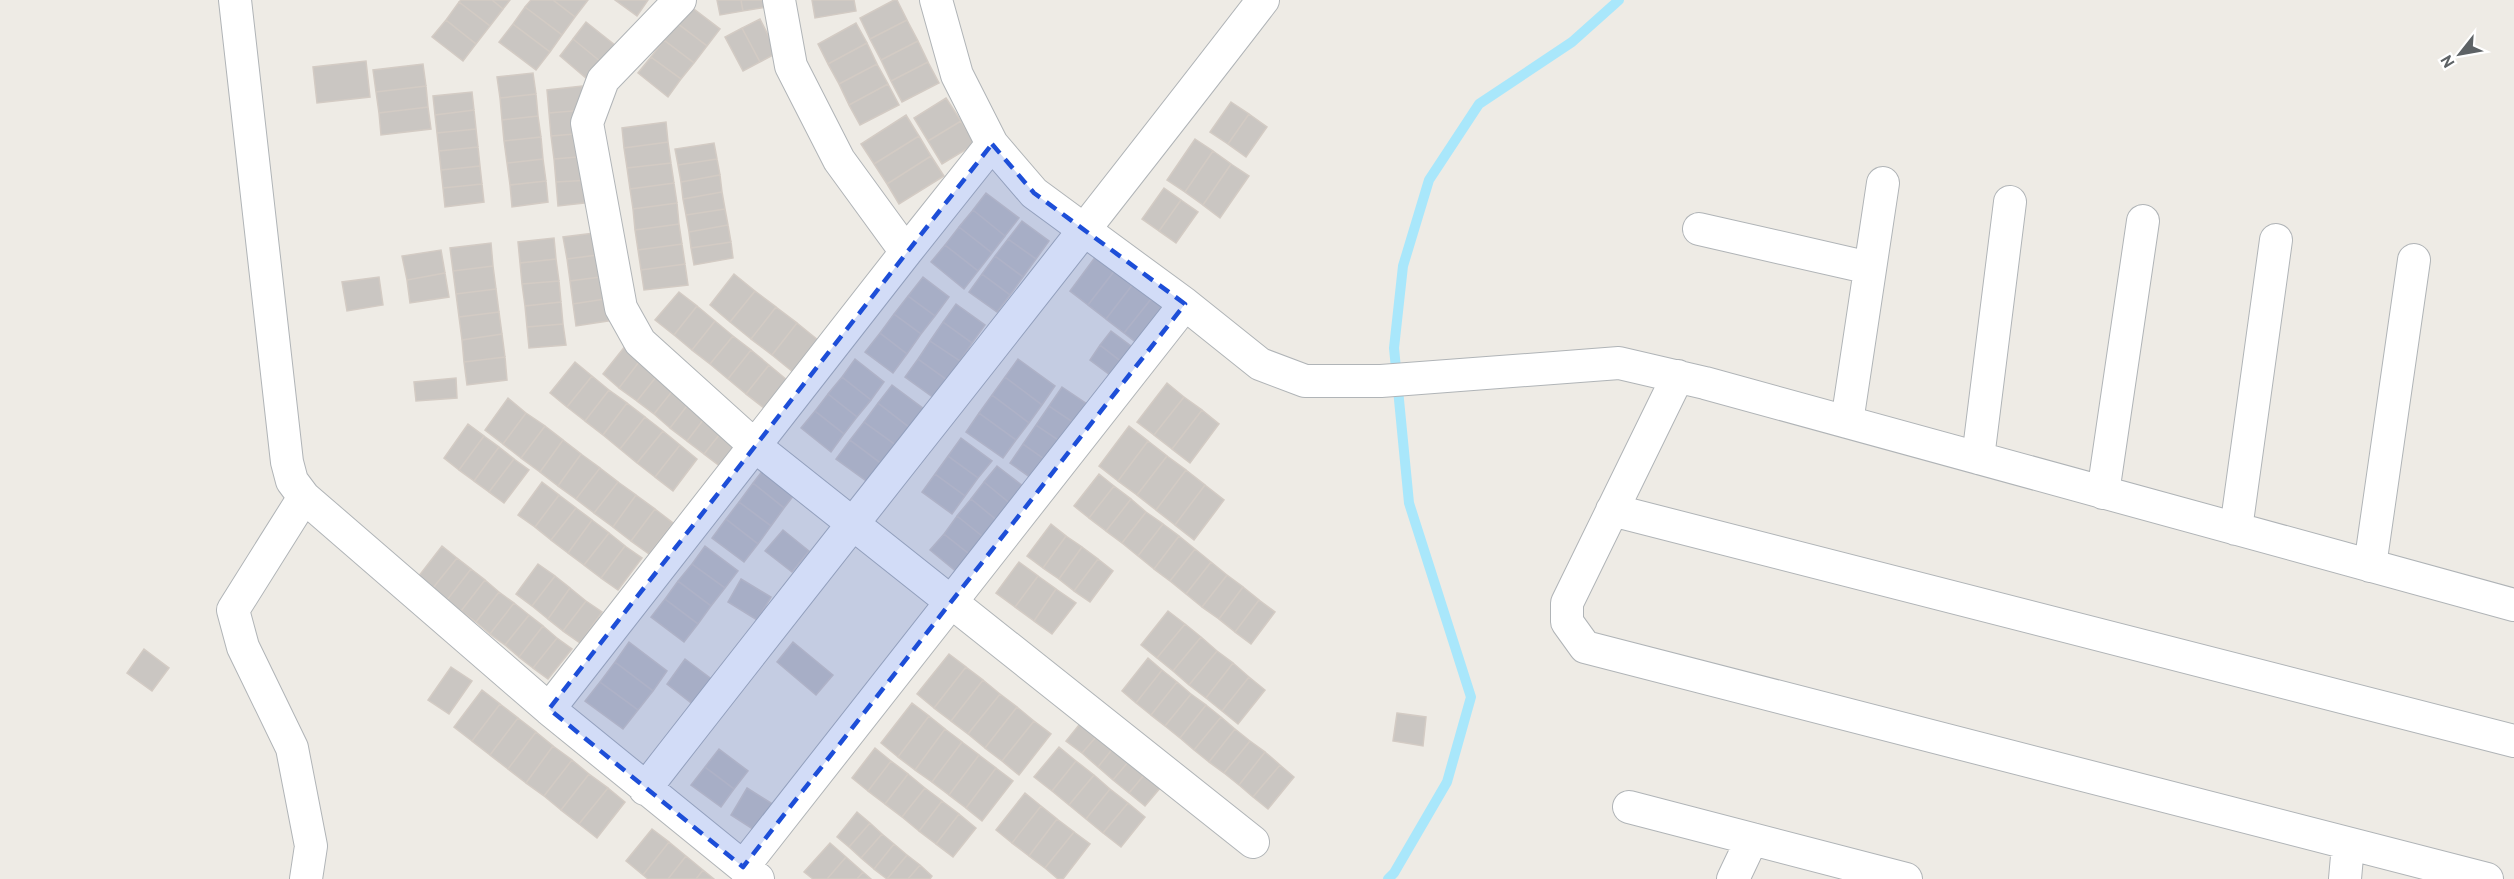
<svg xmlns="http://www.w3.org/2000/svg" width="2514" height="879" font-family="Overpass,sans-serif">
  <style>
    .lines { fill: none; stroke-linecap: round; stroke-linejoin: round }
    .stream { stroke: #a9e7fb; stroke-width: 10 }
    .building { fill: #cac6c2; stroke: #d3cbc4; stroke-width: 1.5 }
    .minor-casing { stroke: #b0b4b7; stroke-width: 34 }
    .minor { stroke: #fff; stroke-width: 32 }
    .marked { fill: #1d4ed8; fill-opacity: 0.2; stroke: #1d4ed8; stroke-width: 4.5; stroke-dasharray: 12 8; stroke-linejoin: round }
  </style>
  <rect width="100%" height="100%" fill="#eeebe5"/>
  <g class="lines">
    <!-- stream -->
    <path class="stream" d="M1388 879 1394 873 1447 782 1471 697 1409 503 1394 348 1403 266 1429 180 1479 104 1572 42 1619 0"/>
  </g>
  <!-- building -->
  <path class="building" d="M461 0H492L503 9 490 26 459 2Z
    M492 0H510L503 9Z
    M531 0H553L575 17 562 35 525 7Z
    M553 0H588L575 17Z
    M615 0H648L637 16Z
    M717 0H741L743 11 720 15Z
    M741 0H765L767 7 743 11Z
    M812 0H854L856 11 815 18Z
    M894 0H897L907 20 870 39 860 18Z
    M459 2 490 26 476 44 446 20Z
    M690 6 720 29 707 46 677 23Z
    M525 7 562 35 550 52 513 24Z
    M760 19 777 53 760 62 742 28Z
    M446 20 476 44 463 61 432 37Z
    M907 20 918 41 881 60 870 39Z
    M586 22 615 45 601 62 573 39Z
    M677 23 707 46 694 63 664 40Z
    M856 23 867 43 828 64 818 44Z
    M513 24 550 52 536 70 499 42Z
    M742 28 760 62 743 71 725 37Z
    M573 39 601 62 587 79 560 56Z
    M664 40 694 63 681 79 651 57Z
    M918 41 928 62 891 81 881 60Z
    M867 43 877 64 839 84 828 64Z
    M651 57 681 79 668 97 638 73Z
    M366 61 370 97 317 103 313 67Z
    M928 62 939 83 902 102 891 81Z
    M423 64 426 86 376 92 373 70Z
    M877 64 888 84 849 105 839 84Z
    M533 73 536 94 500 98 497 77Z
    M888 84 899 105 860 125 849 105Z
    M426 86 428 107 379 113 376 92Z
    M582 86 584 110 549 113 547 90Z
    M472 92 474 110 435 115 433 96Z
    M536 94 538 116 502 120 500 98Z
    M946 98 961 121 928 141 914 118Z
    M1231 102 1249 114 1228 144 1210 132Z
    M428 107 431 129 381 135 379 113Z
    M474 110 476 129 437 133 435 115Z
    M584 110 587 133 551 136 549 113Z
    M1249 114 1267 127 1246 157 1228 144Z
    M906 115 919 136 874 164 861 144Z
    M538 116 541 137 504 141 502 120Z
    M961 121 975 144 942 164 928 141Z
    M666 122 668 142 624 148 622 128Z
    M476 129 478 147 439 151 437 133Z
    M587 133 589 156 554 159 551 136Z
    M919 136 931 156 887 184 874 164Z
    M541 137 543 159 507 163 504 141Z
    M1195 139 1213 151 1185 192 1167 180Z
    M668 142 671 163 627 168 624 148Z
    M714 143 717 159 678 165 675 149Z
    M478 147 480 166 441 170 439 151Z
    M1213 151 1231 164 1203 205 1185 192Z
    M589 156 591 180 556 182 554 159Z
    M931 156 944 176 899 204 887 184Z
    M543 159 546 181 510 185 507 163Z
    M717 159 720 175 681 182 678 165Z
    M671 163 674 183 630 189 627 168Z
    M1231 164 1249 176 1220 218 1203 205Z
    M480 166 482 184 443 188 441 170Z
    M720 175 722 192 683 199 681 182Z
    M591 180 593 202 558 206 556 182Z
    M546 181 548 202 512 207 510 185Z
    M674 183 677 203 633 209 630 189Z
    M482 184 484 202 445 207 443 188Z
    M1164 188 1181 200 1159 231 1142 219Z
    M722 192 725 209 686 215 683 199Z
    M986 193 1019 218 1005 236 973 210Z
    M1181 200 1198 212 1176 243 1159 231Z
    M677 203 679 224 635 230 633 209Z
    M725 209 728 225 689 232 686 215Z
    M973 210 1005 236 992 253 959 227Z
    M1022 221 1049 241 1036 259 1008 239Z
    M679 224 682 244 638 250 635 230Z
    M728 225 731 242 691 248 689 232Z
    M959 227 992 253 978 271 945 245Z
    M602 232 605 254 567 259 563 237Z
    M554 238 556 259 520 263 518 242Z
    M1008 239 1036 259 1023 277 995 256Z
    M731 242 733 258 694 265 691 248Z
    M491 243 493 266 453 271 450 248Z
    M682 244 685 264 641 270 638 250Z
    M945 245 978 271 964 289 931 262Z
    M441 250 445 273 407 280 402 256Z
    M605 254 608 276 570 281 567 259Z
    M995 256 1023 277 1010 295 982 274Z
    M1096 256 1115 270 1088 305 1070 291Z
    M556 259 559 281 522 284 520 263Z
    M685 264 688 285 644 290 641 270Z
    M493 266 496 289 456 294 453 271Z
    M1115 270 1133 284 1106 319 1088 305Z
    M445 273 449 297 410 303 407 280Z
    M734 274 755 291 730 322 710 305Z
    M982 274 1010 295 997 312 969 292Z
    M608 276 611 298 573 304 570 281Z
    M379 277 383 305 347 311 342 282Z
    M923 277 949 297 935 316 908 296Z
    M559 281 561 302 525 306 522 284Z
    M1133 284 1151 299 1124 333 1106 319Z
    M496 289 499 312 459 317 456 294Z
    M755 291 776 307 751 339 730 322Z
    M679 292 697 306 674 335 655 320Z
    M908 296 935 316 921 334 894 314Z
    M611 298 614 320 576 326 573 304Z
    M1151 299 1170 313 1143 348 1124 333Z
    M561 302 563 324 527 327 525 306Z
    M956 304 985 325 972 343 943 322Z
    M697 306 715 321 692 350 674 335Z
    M776 307 797 323 772 355 751 339Z
    M499 312 502 334 462 340 459 317Z
    M894 314 921 334 907 354 880 333Z
    M715 321 733 336 710 364 692 350Z
    M943 322 972 343 960 361 930 341Z
    M797 323 818 340 793 372 772 355Z
    M563 324 566 345 529 348 527 327Z
    M1111 331 1139 352 1128 367 1100 345Z
    M880 333 907 354 893 373 865 352Z
    M502 334 505 357 464 362 462 340Z
    M733 336 751 350 728 379 710 364Z
    M930 341 960 361 947 380 918 359Z
    M626 345 642 358 619 388 603 374Z
    M1100 345 1128 367 1118 381 1090 360Z
    M751 350 769 365 746 394 728 379Z
    M505 357 507 380 467 385 464 362Z
    M642 358 660 372 637 401 619 388Z
    M855 359 884 382 871 400 842 377Z
    M918 359 947 380 934 398 905 377Z
    M1018 359 1055 386 1042 405 1005 377Z
    M575 362 592 376 567 407 550 393Z
    M769 365 787 380 764 408 746 394Z
    M660 372 677 385 654 414 637 401Z
    M592 376 609 390 585 421 567 407Z
    M842 377 871 400 857 417 828 394Z
    M1005 377 1042 405 1029 423 992 395Z
    M456 378 457 398 416 401 414 382Z
    M1167 383 1184 397 1154 435 1137 422Z
    M677 385 693 398 670 428 654 414Z
    M892 385 924 409 910 428 878 403Z
    M1062 387 1093 408 1080 427 1049 406Z
    M609 390 627 403 603 435 585 421Z
    M828 394 857 417 844 434 815 411Z
    M992 395 1029 423 1016 440 979 413Z
    M1184 397 1202 410 1172 449 1154 435Z
    M508 398 526 413 503 444 485 430Z
    M693 398 710 411 687 441 670 428Z
    M627 403 645 417 620 449 603 435Z
    M878 403 910 428 897 446 864 422Z
    M1049 406 1080 427 1067 446 1036 425Z
    M1202 410 1219 424 1190 463 1172 449Z
    M710 411 727 425 704 454 687 441Z
    M815 411 844 434 831 452 801 428Z
    M526 413 545 426 521 458 503 444Z
    M979 413 1016 440 1003 458 966 432Z
    M645 417 663 431 637 463 620 449Z
    M864 422 897 446 883 465 850 440Z
    M468 424 484 436 459 470 444 458Z
    M727 425 744 438 721 467 704 454Z
    M1036 425 1067 446 1054 466 1023 444Z
    M545 426 563 440 540 472 521 458Z
    M1129 426 1148 441 1118 481 1099 466Z
    M663 431 680 445 655 477 637 463Z
    M484 436 499 447 474 481 459 470Z
    M961 438 992 461 978 478 948 456Z
    M563 440 581 454 558 486 540 472Z
    M850 440 883 465 869 483 836 459Z
    M1148 441 1167 456 1137 495 1118 481Z
    M1023 444 1054 466 1041 485 1010 463Z
    M680 445 697 459 673 491 655 477Z
    M499 447 514 459 489 492 474 481Z
    M581 454 600 468 576 499 558 486Z
    M948 456 978 478 965 496 935 474Z
    M1167 456 1186 470 1156 510 1137 495Z
    M514 459 529 470 504 503 489 492Z
    M766 466 798 490 784 508 753 483Z
    M997 466 1032 493 1018 510 984 482Z
    M600 468 618 482 594 513 576 499Z
    M1186 470 1205 485 1175 525 1156 510Z
    M935 474 965 496 952 514 922 492Z
    M1099 474 1114 486 1089 518 1074 506Z
    M542 482 559 495 535 527 518 515Z
    M618 482 636 495 613 527 594 513Z
    M984 482 1018 510 1005 527 971 499Z
    M753 483 784 508 771 526 739 502Z
    M1205 485 1224 500 1194 540 1175 525Z
    M1114 486 1131 499 1106 531 1089 518Z
    M559 495 576 508 551 540 535 527Z
    M636 495 655 509 631 541 613 527Z
    M971 499 1005 527 992 544 957 516Z
    M1131 499 1146 512 1122 543 1106 531Z
    M739 502 771 526 758 544 726 519Z
    M576 508 592 520 568 553 551 540Z
    M655 509 673 523 649 554 631 541Z
    M1146 512 1163 524 1138 556 1122 543Z
    M957 516 992 544 978 561 944 534Z
    M726 519 758 544 744 562 712 538Z
    M592 520 609 533 584 565 568 553Z
    M1051 524 1066 536 1043 568 1027 556Z
    M1163 524 1179 536 1154 569 1138 556Z
    M783 530 809 551 792 572 765 551Z
    M609 533 625 546 601 578 584 565Z
    M944 534 978 561 964 578 930 550Z
    M1066 536 1082 547 1059 579 1043 568Z
    M1179 536 1195 549 1170 581 1154 569Z
    M442 546 457 558 433 588 418 577Z
    M625 546 642 558 618 590 601 578Z
    M705 546 738 571 725 588 692 564Z
    M1082 547 1098 559 1074 591 1059 579Z
    M1195 549 1211 562 1186 594 1170 581Z
    M457 558 471 569 447 600 433 588Z
    M1098 559 1113 571 1090 602 1074 591Z
    M1019 562 1038 576 1015 607 996 593Z
    M1211 562 1227 575 1202 607 1186 594Z
    M538 564 555 576 532 606 516 594Z
    M692 564 725 588 711 606 678 581Z
    M471 569 485 580 461 611 447 600Z
    M1227 575 1243 587 1219 619 1202 607Z
    M555 576 570 588 548 619 532 606Z
    M1038 576 1056 589 1034 621 1015 607Z
    M741 579 771 597 757 620 728 602Z
    M485 580 499 592 476 622 461 611Z
    M678 581 711 606 698 624 665 599Z
    M1243 587 1259 600 1235 632 1219 619Z
    M570 588 586 601 563 631 548 619Z
    M1056 589 1076 603 1052 634 1034 621Z
    M499 592 514 603 490 634 476 622Z
    M665 599 698 624 684 642 651 617Z
    M1259 600 1275 612 1251 644 1235 632Z
    M586 601 602 612 580 643 563 631Z
    M514 603 529 615 505 645 490 634Z
    M1168 611 1185 624 1157 658 1141 645Z
    M529 615 543 626 519 657 505 645Z
    M1185 624 1201 637 1173 671 1157 658Z
    M543 626 557 638 533 668 519 657Z
    M1201 637 1217 651 1189 685 1173 671Z
    M557 638 572 649 548 679 533 668Z
    M629 642 667 671 653 691 615 662Z
    M793 642 833 675 816 695 777 662Z
    M144 649 169 668 152 691 127 673Z
    M1217 651 1233 663 1206 698 1189 685Z
    M949 654 966 667 934 708 917 694Z
    M1148 658 1162 670 1136 703 1122 691Z
    M685 659 714 681 695 706 667 684Z
    M615 662 653 691 638 710 600 682Z
    M1233 663 1249 677 1222 711 1206 698Z
    M451 667 472 681 449 714 428 700Z
    M966 667 983 680 951 721 934 708Z
    M1162 670 1177 682 1151 715 1136 703Z
    M1249 677 1265 690 1238 724 1222 711Z
    M983 680 1000 694 968 734 951 721Z
    M600 682 638 710 623 729 585 701Z
    M1177 682 1191 694 1165 726 1151 715Z
    M482 690 500 704 472 741 454 727Z
    M1000 694 1017 707 985 748 968 734Z
    M1191 694 1206 705 1180 738 1165 726Z
    M912 703 929 716 898 757 881 743Z
    M500 704 518 718 490 755 472 741Z
    M1206 705 1221 717 1194 750 1180 738Z
    M1017 707 1034 721 1002 761 985 748Z
    M1397 713 1426 717 1423 746 1393 741Z
    M1087 715 1103 729 1082 753 1066 741Z
    M929 716 945 729 915 770 898 757Z
    M1221 717 1235 729 1209 762 1194 750Z
    M518 718 536 732 508 769 490 755Z
    M1034 721 1051 734 1019 775 1002 761Z
    M945 729 962 742 932 782 915 770Z
    M1103 729 1118 742 1098 767 1082 753Z
    M1235 729 1250 741 1224 773 1209 762Z
    M536 732 553 746 526 783 508 769Z
    M1250 741 1265 752 1239 785 1224 773Z
    M962 742 979 755 949 795 932 782Z
    M1118 742 1134 755 1113 780 1098 767Z
    M553 746 572 760 544 796 526 783Z
    M1059 747 1076 761 1052 791 1034 777Z
    M875 748 891 761 868 791 852 778Z
    M719 749 748 771 734 789 705 767Z
    M1265 752 1280 765 1253 797 1239 785Z
    M979 755 996 768 966 808 949 795Z
    M1134 755 1150 768 1129 793 1113 780Z
    M572 760 589 774 561 810 544 796Z
    M891 761 908 774 885 804 868 791Z
    M1076 761 1094 775 1069 805 1052 791Z
    M1280 765 1294 777 1268 809 1253 797Z
    M705 767 734 789 721 807 691 785Z
    M996 768 1013 781 982 821 966 808Z
    M1150 768 1166 781 1145 806 1129 793Z
    M589 774 608 788 579 824 561 810Z
    M908 774 925 788 902 817 885 804Z
    M1094 775 1110 789 1086 819 1069 805Z
    M608 788 625 802 597 838 579 824Z
    M747 788 779 808 762 835 731 815Z
    M925 788 942 801 919 831 902 817Z
    M1110 789 1128 803 1103 833 1086 819Z
    M1025 793 1041 806 1012 843 996 830Z
    M942 801 959 814 936 844 919 831Z
    M1128 803 1145 817 1121 847 1103 833Z
    M1041 806 1057 819 1029 856 1012 843Z
    M857 812 870 823 849 847 837 837Z
    M959 814 976 828 953 857 936 844Z
    M1057 819 1074 832 1045 868 1029 856Z
    M870 823 882 834 861 858 849 847Z
    M652 829 669 842 643 875 626 861Z
    M1074 832 1090 844 1063 879H1058L1045 868Z
    M882 834 894 844 874 869 861 858Z
    M669 842 686 856 668 879H648L643 875Z
    M830 843 846 857 827 879H813L804 872Z
    M894 844 907 855 887 879 874 869Z
    M907 855 920 865 908 879H887Z
    M686 856 703 870 696 879H668Z
    M846 857 863 872 857 879H827Z
    M920 865 932 876 930 879H908Z
    M703 870 714 879H696Z
    M863 872 871 879H857Z"/>
  <g class="lines">
    <!-- minor casing -->
    <g class="minor-casing">
      <path id="minor" d="M235 0 287 462 292 481 304 497 549 709 758 879
        M680 0 603 80 587 123 621 308 640 342 755 446 1253 842
        M779 0 791 66 839 160 906 252
        M936 0 957 75 992 144 1034 193 1185 304 1260 364 1305 381H1381L1619 363 1705 383 2514 605
        M1699 229 1870 268
        M1678 376 1567 603V622L1585 647 2487 879
        M1847 422 1883 183
        M1978 458 2010 202
        M2103 493 2143 221
        M304 497 233 610 243 647 292 748 311 846 306 879
        M1612 510 2514 741
        M2236 529 2276 240
        M2370 566 2414 260
        M549 709 906 252 992 144
        M645 789C850 525 1059 265 1263 0
        M1629 807 1906 879
        M743 867 1185 304
        M1733 879 1752 839
        M2345 879 2348 845"/>
    </g>
    <!-- minor -->
    <use href="#minor" class="minor"/>
  </g>
  <!-- marked area -->
  <path class="marked" d="M992 144 1034 193 1185 304 743 867 549 709Z"/>
  <!-- north arrow -->
  <g transform="translate(2460 54) rotate(239)" stroke="#ffffff" stroke-width="4.5" paint-order="stroke">
  <path d="M0-4.5L10 22L0 15L-10 22Z" fill="#5d6265"/>
  <text y="-9" font-size="16" font-weight="bold" text-anchor="middle" fill="#5d6265">N</text>
  </g>
</svg>
